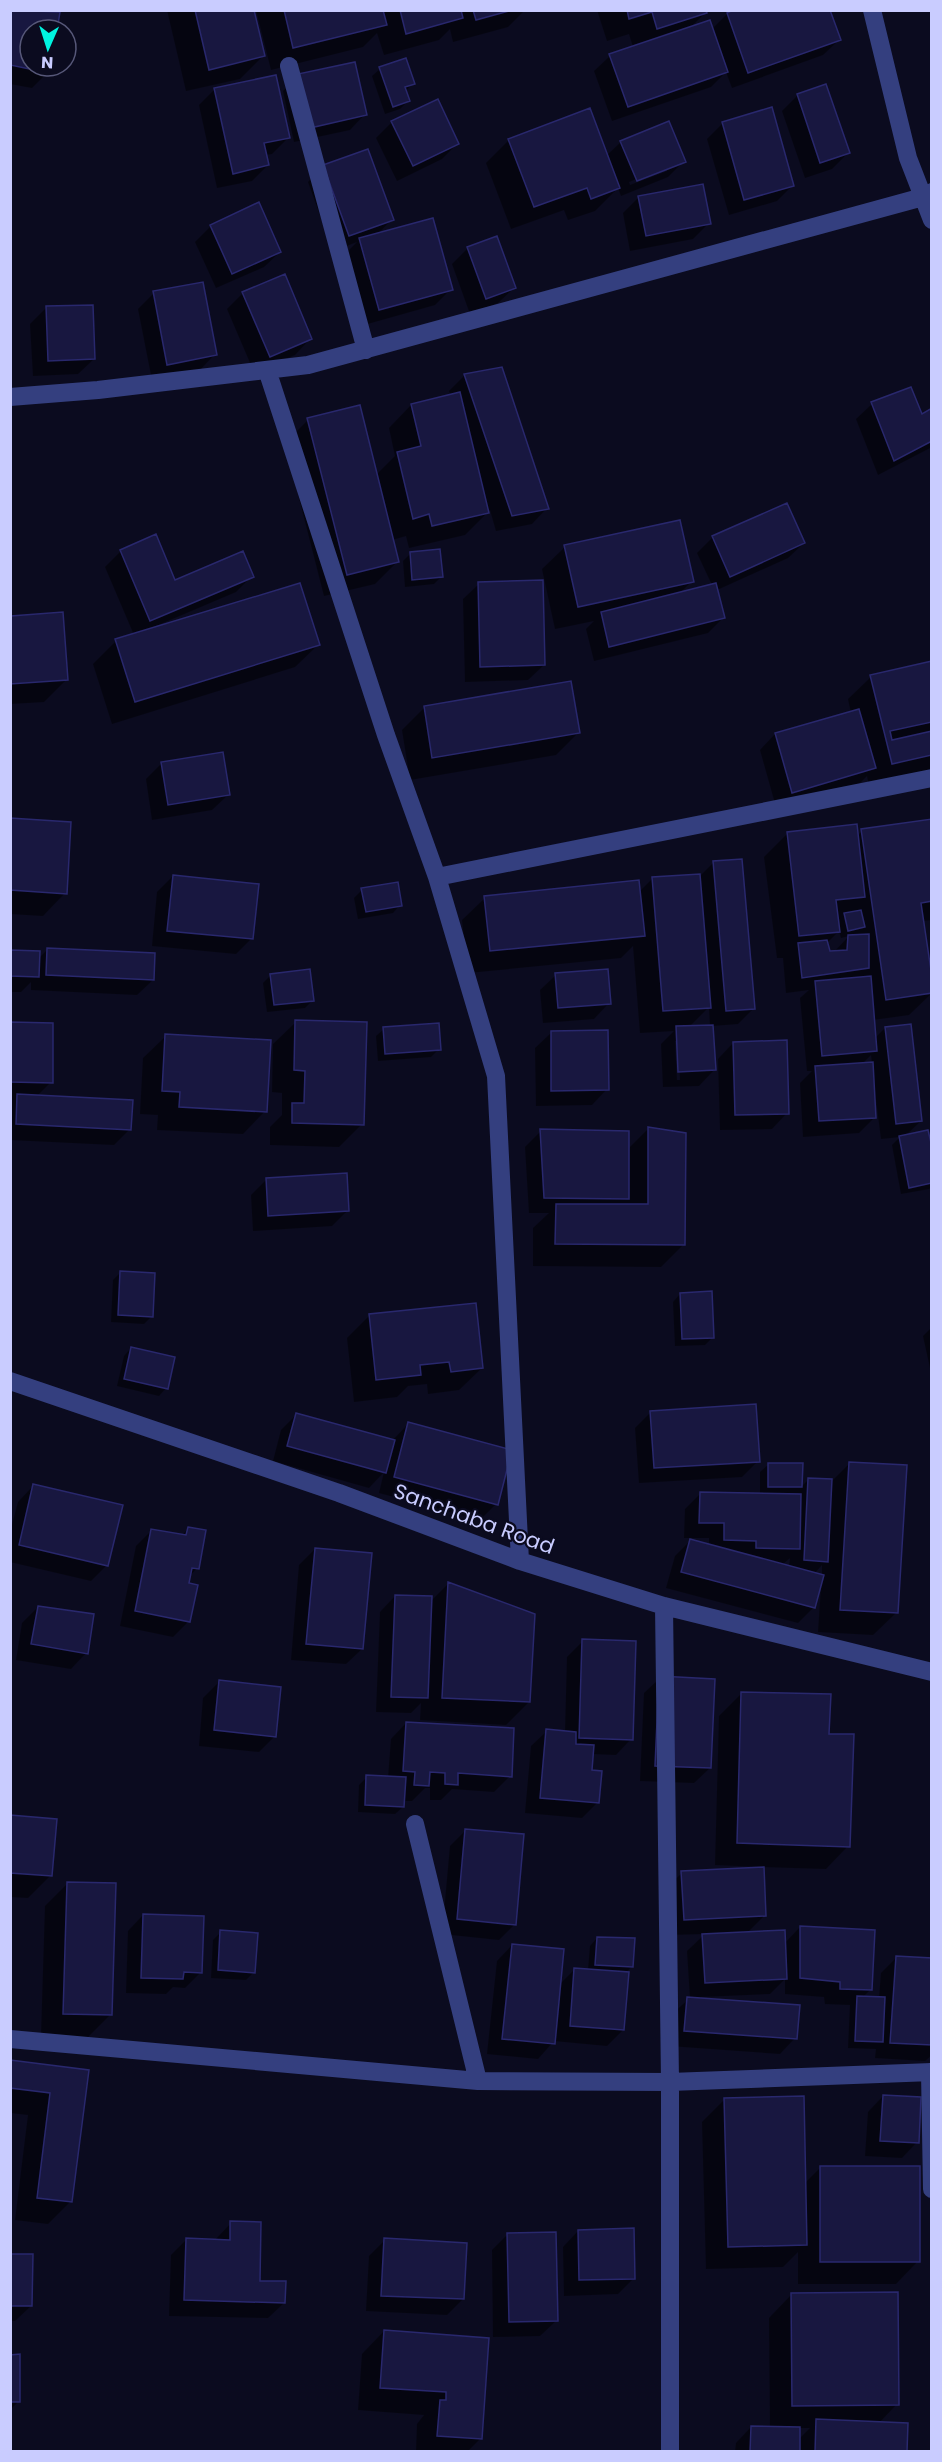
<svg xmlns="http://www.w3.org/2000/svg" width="942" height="2462" font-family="Poppins,sans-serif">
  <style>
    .shadow { fill: #0007; fill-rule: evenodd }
    .building { fill: #181740; stroke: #29286d; stroke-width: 1.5 }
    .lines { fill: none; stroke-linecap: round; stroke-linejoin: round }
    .minor { stroke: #343f7f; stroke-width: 18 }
    .labels { text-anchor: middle; stroke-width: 4.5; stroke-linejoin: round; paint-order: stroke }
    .street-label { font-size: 21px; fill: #c9ccff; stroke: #0b0b1f }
  </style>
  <rect width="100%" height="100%" fill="#0b0b1f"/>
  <!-- shadow -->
  <path class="shadow" d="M10 10H45L59 13 56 30H30V66H49L48 72 32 88 10 84Z
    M167 10H252L263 56 240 79 186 91Z
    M256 10H525L508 27 453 42 450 29 439 40 384 55 377 33 363 47 271 70Z
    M597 10H704L705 13 690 28 712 29 727 14 738 10 839 40 823 55 732 88 726 72 711 87 612 121 594 71 610 56 633 47 629 34 607 41Z
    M380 69 413 83 405 92 408 101 400 109 385 114 372 76Z
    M299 76 365 114 350 130 294 142 283 91Z
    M215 89 288 138 272 154 265 155 268 165 252 181 217 188 199 105Z
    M798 95 848 153 832 169 805 178 782 111Z
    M392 122 457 144 442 159 397 181 376 138Z
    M723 123 792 186 777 201 729 215 707 139Z
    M509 140 606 156 621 142 684 161 668 177 621 196 618 188 595 211 568 220 564 210 511 229 486 163ZM667 167V171L630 185 629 182Z
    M323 166 392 219 377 235 451 289 435 305 364 325 344 255 357 242 333 251 308 182Z
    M639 197 709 223 693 239 630 251 623 213Z
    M211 226 280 252 264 267 216 288 195 242Z
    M468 248 514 288 498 303 470 314 452 264Z
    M154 293 215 354 200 370 152 380 138 309Z
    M243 293 310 339 295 355 254 372 227 309Z
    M46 308 94 359 78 374 33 376 30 324Z
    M465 375 547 508 532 524 496 531 490 510 465 535 409 548 406 536 392 540 398 561 375 584 324 596 285 443 308 420 376 475 395 456 389 428 411 405 451 396 449 391Z
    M872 404 921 416 932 410V447L878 475 856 419Z
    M713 537 804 543 788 558 717 590 724 617 708 633 594 661 586 629 594 621 555 629 542 569 565 547 692 581 680 593 712 585 697 553Z
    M121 551 174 582 252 576 236 592 156 626 157 628 318 645 295 667 112 724 93 664 116 641 134 635 105 567Z
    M410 554 442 576 434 584 405 587 403 561Z
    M479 584 544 665 528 680 465 682 463 599Z
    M12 618 67 679 44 702 10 704Z
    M932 662V771L869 786 867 776 859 784 776 807 760 750 775 734 851 713 848 699 871 677Z
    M424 708 579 732 556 755 410 780 402 730Z
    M162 763 228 795 212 810 152 820 146 779Z
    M10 819 65 893 43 916 10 914Z
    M932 821V920L922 921 932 993 909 1015 873 1020 874 1039 885 1028 921 1121 905 1136 932 1155V1187L929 1189 901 1194 892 1145 900 1137 881 1139 876 1100H874L875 1117 859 1133 803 1137 800 1083 812 1071H807L800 998 809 990 786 993 783 958H777L764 857 787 834 855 826 857 836 862 831ZM839 931 841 938 849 936 833 953H829L827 943ZM871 1055 872 1063 862 1064Z
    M713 863 754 1008 738 1024 712 1026 714 1070 699 1086 663 1087 661 1044 674 1031 640 1033 633 946 621 958 468 973 462 920 485 898 639 892 652 879 699 877ZM709 1007 710 1026 689 1027ZM675 1041H678L680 1080H677Z
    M173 876 252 938 236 954 152 946 157 892Z
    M362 890 400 905 393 913 358 919 354 898Z
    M48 949 153 980 137 995 31 990V982L21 992H10V951L38 959Z
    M271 975 313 1000 305 1008 267 1012 263 983Z
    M556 975 609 1003 594 1019 543 1023 540 990Z
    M296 1022 362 1124 339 1147 270 1145V1127L282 1115V1093L272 1092 273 1044Z
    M10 1023 51 1082 37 1096 130 1129 114 1145 10 1140Z
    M384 1029 439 1049 431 1057 378 1061 376 1036Z
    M551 1033 607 1089 592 1105 536 1106 535 1048Z
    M166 1036 265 1111 243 1134 157 1130 158 1115 140 1114 143 1058Z
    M733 1043 787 1113 772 1129 720 1130 718 1059Z
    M648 1129 684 1244 661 1267 533 1266V1228L549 1213H529L525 1147 541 1131 627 1150Z
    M267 1179 348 1210 332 1226 253 1231 251 1195Z
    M121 1272 152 1316 144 1324 111 1322 113 1280Z
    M680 1294 713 1337 705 1345 675 1346 673 1302Z
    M370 1315 482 1368 459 1390 428 1394 427 1384 408 1386 397 1397 354 1402 347 1338Z
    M932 1327V1377L923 1336Z
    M131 1348 166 1388 159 1396 117 1386 124 1356Z
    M651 1412 758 1461 742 1477 639 1483 635 1428Z
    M297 1414 392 1441 409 1423 496 1504 480 1520 379 1493 384 1472 369 1488 273 1461 281 1430Z
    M850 1463 896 1613 873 1635 818 1632 821 1587 814 1607 798 1623 666 1588 675 1556 691 1540 709 1545V1538H684L685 1509 700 1494 760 1495V1472L768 1465H802L801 1487 808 1480 830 1483ZM790 1558 789 1567 782 1565ZM822 1565V1576L814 1574Z
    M33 1486 107 1565 91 1581 10 1562V1532L18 1502Z
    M189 1528 197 1568 189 1577V1621L173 1637 120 1626 136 1546 152 1530 181 1536Z
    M315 1549 362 1649 346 1664 291 1660 299 1565Z
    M448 1584 529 1702 506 1725 420 1720 421 1703 411 1713 376 1712 380 1612 395 1596 430 1602Z
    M38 1607 86 1653 71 1669 16 1660 22 1623Z
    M583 1641 631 1739 616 1755 592 1754 591 1772 598 1802 582 1818 525 1813 531 1746 547 1731 565 1732 567 1657Z
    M660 1678 710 1768 694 1783 640 1781 644 1693Z
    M219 1682 275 1736 259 1752 199 1746 203 1698Z
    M742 1693 828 1735 848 1846 826 1869 762 1867 764 1916 747 1933 784 1944 800 1927 870 1990 862 1998H879L881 1973 897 1957 930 1959 932 1939V2055L925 2061 875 2058 876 2049 848 2048 850 2005 825 2004 824 1997 785 1994V1979L770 1994 701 1997V1999L795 2038 780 2054 669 2046 672 2014 690 1998 687 1951 705 1934 668 1935 666 1888 682 1873 761 1869V1867L715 1865 719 1716Z
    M406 1723 510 1776 494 1792 452 1789 441 1800H430V1788H425L412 1801H403V1807L395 1814 358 1812 359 1785 367 1777 388 1778 391 1739Z
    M10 1816 51 1875 28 1898 10 1897Z
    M466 1830 515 1924 499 1940 442 1934 450 1846Z
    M68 1883 110 2015 87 2038 41 2036 45 1906Z
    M143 1915 201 1972 185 1988 173 1987 166 1994 126 1993 128 1931Z
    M221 1932 254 1972 246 1980 211 1978 213 1940Z
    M597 1938 632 1966 625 1974 623 2030 607 2046 554 2041 538 2059 487 2054 497 1961 512 1945 559 1985 575 1969 588 1970 590 1946Z
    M10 2062 87 2071 71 2201 48 2224 15 2220 28 2115 10 2113Z
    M883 2096 917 2142 902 2158 865 2156 868 2112Z
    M725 2099 804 2184 821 2167 918 2261 896 2284H798V2252L783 2267 706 2269 702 2122Z
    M231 2223 258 2282 284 2303 268 2318 169 2316 171 2255 187 2239 215 2240Z
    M578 2231 634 2278 618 2294 564 2296 563 2247Z
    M508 2234 556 2321 540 2336 493 2337 492 2250Z
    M385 2240 463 2299 447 2315 366 2311 369 2256Z
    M10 2255 31 2306 15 2321H10Z
    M791 2295 897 2404 879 2423 905 2452H735L736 2443 751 2427 770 2428 769 2318ZM799 2428H810L799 2439Z
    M384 2331 488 2339 480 2439 467 2452H416L417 2424 424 2415 358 2410 362 2354Z
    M10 2356 19 2401 10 2410Z"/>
  <!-- building -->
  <path class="building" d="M10 10 60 12 57 30H30V66H50L49 73 10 65Z
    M195 10H254L265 56 209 70Z
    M284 10H383L387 25 293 48Z
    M400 10H461L463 18 406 34Z
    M473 10H513L476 20Z
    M627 10H706L707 13 657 29 652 12 629 19Z
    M733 10H830L841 40 748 73 727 13Z
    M710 20 728 72 628 107 609 54Z
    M406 58 415 84 405 87 410 101 393 107 379 67Z
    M355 62 367 115 310 128 298 74Z
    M276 75 290 138 264 143 269 165 233 174 214 88Z
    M826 84 850 153 820 163 797 94Z
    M438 99 459 144 413 166 391 121Z
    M772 107 794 186 744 200 722 122Z
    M590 108 620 188 591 199 587 188 534 207 508 139Z
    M669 121 686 162 637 181 620 141Z
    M368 149 394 220 349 236 323 165Z
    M703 184 711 224 646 236 638 196Z
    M259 202 281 252 232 274 210 225Z
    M433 218 453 290 379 310 359 238Z
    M497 236 516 288 486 299 467 247Z
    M285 274 312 339 270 357 242 292Z
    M203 282 217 355 167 365 153 291Z
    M93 305 95 359 48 361 46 306Z
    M502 367 549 509 512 516 464 374Z
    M911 387 922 414 932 408V441L894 461 871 402Z
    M460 392 489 513 432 526 429 514 413 519 397 452 421 446 411 404Z
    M360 405 399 562 347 575 307 418Z
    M787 503 805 543 730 577 712 536Z
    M680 520 694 582 578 607 564 545Z
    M156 534 175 580 243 551 254 577 150 621 120 550Z
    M440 549 443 577 412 580 410 552Z
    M543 580 545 665 480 667 478 582Z
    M300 583 320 645 135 702 115 639Z
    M716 583 725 618 609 647 601 612Z
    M63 612 68 680 10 684 11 616Z
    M932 661V722L890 731 892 740 932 731V755L892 764 870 675Z
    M571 681 580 733 432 758 424 706Z
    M859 709 876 768 792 793 775 733Z
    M223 752 230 795 168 805 161 762Z
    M10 818 71 822 67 894 10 890Z
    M932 819V901L921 903 932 977V993L886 1000 861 829Z
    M857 824 865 897 836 900 840 932 799 936 787 832Z
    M742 859 755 1009 726 1011 713 861Z
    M700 874 711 1008 663 1011 652 877Z
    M173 875 259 884 253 939 167 931Z
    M639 880 645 936 490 951 484 896Z
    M398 882 402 906 366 912 361 888Z
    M861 910 865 927 848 931 844 913Z
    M869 934V968L802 978 798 943 827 940 830 951 847 950 848 935Z
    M47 948 155 953 154 980 46 975Z
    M10 950 40 951 39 977 10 976Z
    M310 969 314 1001 274 1005 270 974Z
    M608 969 611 1004 558 1008 555 973Z
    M871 976 877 1051 822 1056 815 981Z
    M295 1020 367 1022 364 1125 292 1123V1103H304L305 1071 294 1070Z
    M10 1022 53 1023V1083L10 1082Z
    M439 1023 441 1050 385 1054 383 1027Z
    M911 1024 922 1121 896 1124 885 1027Z
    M713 1025 716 1070 678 1072 676 1026Z
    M608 1030 609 1090 551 1091V1031Z
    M165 1034 271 1040 267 1112 179 1107 180 1092 162 1091Z
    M787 1040 789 1114 735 1115 733 1042Z
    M873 1062 876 1118 819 1121 815 1066Z
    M17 1094 133 1100 131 1130 16 1124Z
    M648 1127 686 1133 685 1245 555 1244 556 1204H648Z
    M540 1129 629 1131V1199L544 1198Z
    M928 1130 932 1147V1183L909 1188 899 1136Z
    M347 1173 349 1211 268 1216 266 1178Z
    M120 1271 155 1273 153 1317 118 1315Z
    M712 1291 714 1338 682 1339 680 1293Z
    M476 1303 483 1368 451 1372 449 1362 420 1365 421 1375 376 1380 369 1314Z
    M131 1347 175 1357 168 1389 124 1379Z
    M756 1404 760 1462 654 1468 650 1411Z
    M296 1413 395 1440 386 1473 287 1446Z
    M408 1422 512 1450 498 1505 394 1477Z
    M849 1462 907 1465 898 1613 840 1610Z
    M768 1463H803L802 1487H768Z
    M808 1478 832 1479 828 1562 804 1560Z
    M33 1484 123 1505 108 1566 19 1545Z
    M700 1492 801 1494 800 1549 756 1548V1541L724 1540V1523H699Z
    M188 1527 206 1530 199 1569 192 1568 189 1583 198 1585 190 1622 135 1611 151 1529 186 1535Z
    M690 1539 824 1575 815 1608 681 1572Z
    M315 1548 372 1553 363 1649 306 1644Z
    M448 1582 535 1614 530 1702 442 1698Z
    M395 1595 432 1596 428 1698 391 1697Z
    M38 1606 94 1614 88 1654 31 1644Z
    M582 1639 636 1641 633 1740 579 1738Z
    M659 1676 715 1679 711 1768 655 1766Z
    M219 1680 281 1687 276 1737 214 1730Z
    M741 1692 831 1694 829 1734H854L850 1847 737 1843Z
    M406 1722 514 1728 512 1777 458 1773V1785L445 1784V1773L430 1772 429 1786 414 1785 415 1772 403 1771Z
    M546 1729 576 1732V1744L594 1745 592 1770 602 1771 599 1803 540 1798Z
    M366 1775 406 1777 404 1807 365 1805Z
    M10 1815 57 1819 52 1876 10 1873Z
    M465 1829 524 1834 516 1925 457 1919Z
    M764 1867 766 1916 684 1920 681 1871Z
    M67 1882 116 1883 112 2015 63 2014Z
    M143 1914 204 1916 202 1973 184 1972 183 1979 141 1978Z
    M800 1926 875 1930 872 1990 840 1989V1982L800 1978Z
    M220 1930 258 1933 255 1973 218 1970Z
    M785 1930 787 1979 705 1983 702 1934Z
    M597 1937 635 1938 633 1967 595 1965Z
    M512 1944 564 1949 555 2044 502 2039Z
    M896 1956 932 1958V2045L890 2043Z
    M574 1968 629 1972 624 2030 570 2026Z
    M857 1996 885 1997 883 2042 855 2041Z
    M687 1997 800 2005 797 2039 684 2031Z
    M10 2060 89 2070 72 2202 37 2198 50 2093 10 2088Z
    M883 2095 921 2097 919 2143 880 2141Z
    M804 2096 807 2245 728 2247 724 2098Z
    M820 2166H920V2262H820Z
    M230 2221 261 2222 260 2281H286L285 2303 184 2300 186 2238 230 2240Z
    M634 2228 635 2279 579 2280 578 2230Z
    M556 2232 558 2321 509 2322 507 2233Z
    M384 2238 467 2243 464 2299 381 2296Z
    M10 2254H33L32 2306H10Z
    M898 2292 899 2405 792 2406 791 2293Z
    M384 2330 489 2338 482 2439 437 2436 440 2400H446V2392L380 2388Z
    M20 2354V2402H10V2355Z
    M816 2419 908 2423 907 2452H815Z
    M751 2426 800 2427V2452H750Z"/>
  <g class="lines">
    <!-- minor -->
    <path class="minor" d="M872 10 908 158 932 220
      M289 66 366 350
      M267 370 386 735 437 877 496 1076 520 1561
      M10 397 98 390 308 365 923 197 932 192
      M437 877 932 778
      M10 1381 339 1493 520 1561 664 1606 932 1672
      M664 1606 670 2082V2452
      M415 1824 478 2081
      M10 2039 478 2081 670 2082 932 2072
      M930 2072 932 2189"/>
  </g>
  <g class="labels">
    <!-- street labels -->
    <g class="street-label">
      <text transform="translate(474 1519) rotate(20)" y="7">Sanchaba Road</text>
    </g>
  </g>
  <!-- border -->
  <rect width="942" height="2462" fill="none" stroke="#c9ccff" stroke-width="24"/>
  <!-- north arrow -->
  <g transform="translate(48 48) rotate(183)"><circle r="28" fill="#0b0b1f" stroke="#575879" stroke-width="1.5"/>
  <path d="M0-4.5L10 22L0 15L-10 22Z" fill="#00f4e0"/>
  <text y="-9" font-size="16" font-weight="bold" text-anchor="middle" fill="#c9ccff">N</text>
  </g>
</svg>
